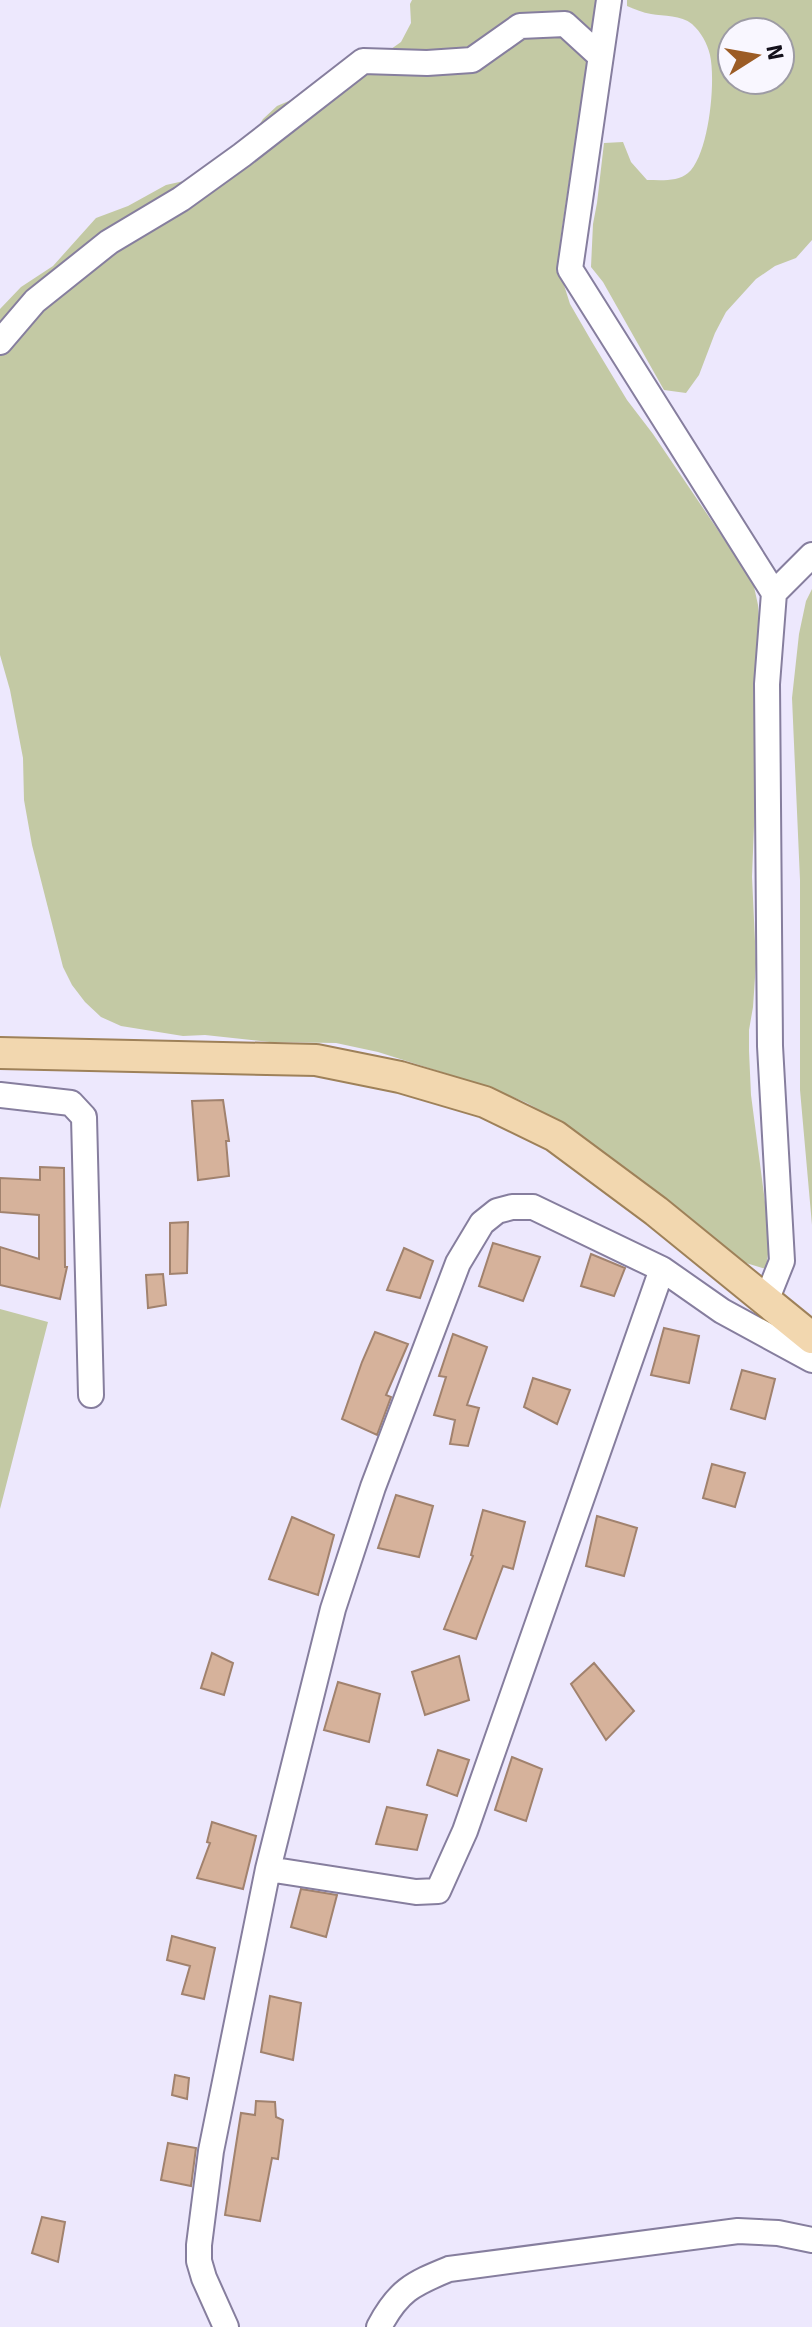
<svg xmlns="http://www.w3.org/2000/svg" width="812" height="2327" font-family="Signika,sans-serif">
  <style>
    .green { fill: #c3c9a4; fill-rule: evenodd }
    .building { fill: #d6b29b; stroke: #a1826e; stroke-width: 2 }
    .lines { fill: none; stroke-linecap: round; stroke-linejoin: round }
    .minor-casing { stroke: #867e9e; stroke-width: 28 }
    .major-casing { stroke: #9e8159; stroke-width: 34 }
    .minor { stroke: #fff; stroke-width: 24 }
    .major { stroke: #f2d7af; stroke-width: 30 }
  </style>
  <rect width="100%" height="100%" fill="#ede8fd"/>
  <!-- green -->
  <path class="green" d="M412 0H596L560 242V263L564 285 570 304 592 342 627 400 653 434 753 582 758 605 761 648 752 877 756 963 753 1007 749 1030V1051L751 1095 768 1225 769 1247 766 1269 746 1263 727 1252 694 1227 664 1198 593 1150 563 1123 527 1103 486 1086 378 1052 336 1043 270 1042 205 1035 183 1036 121 1026 101 1017 85 1002 72 985 63 967 32 845 24 800 23 758 10 690 0 655V309L21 287 53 266 96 218 128 206 166 185 206 176 240 155 263 119 277 106 296 98 314 86 344 60 384 54 401 42 411 23 410 4Z
    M627 0H812V240L796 258 775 266 756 279 726 312 715 333 699 375 686 393 664 390 603 282 591 267 593 224 597 203 604 143 623 142 631 162 647 180C660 180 678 182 688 173 709 155 716 81 710 55 707 43 701 32 692 24 681 15 664 16 651 14 643 13 635 9 627 6ZM732 32H780V80H732Z
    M812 589V1225L800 1090V880L792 698 799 634 806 601Z
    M0 1309 48 1322 0 1509Z"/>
  <!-- building -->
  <path class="building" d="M223 1100 229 1141H226L229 1176 198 1180 192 1101Z
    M40 1167 64 1168 65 1267H67L60 1299 0 1285V1247L39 1259V1215L0 1212V1178L40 1180Z
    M188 1222 187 1273 170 1274V1223Z
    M493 1243 540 1257 523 1301 479 1286Z
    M404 1248 433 1261 420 1298 387 1290Z
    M591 1254 625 1268 614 1296 581 1286Z
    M163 1274 166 1305 148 1308 146 1275Z
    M664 1328 699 1336 689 1383 651 1375Z
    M375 1332 408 1344 386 1395 391 1397 377 1435 342 1419 362 1362Z
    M453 1334 487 1347 467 1405 479 1408 468 1446 450 1444 455 1420 434 1415 446 1377 439 1376Z
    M742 1370 775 1379 765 1419 731 1409Z
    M533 1378 570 1390 557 1424 524 1407Z
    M712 1464 745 1473 735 1507 703 1498Z
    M396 1495 433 1506 419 1557 378 1548Z
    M483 1510 525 1522 513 1569 503 1566 476 1639 444 1629 473 1556 471 1555Z
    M597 1516 637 1528 624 1576 586 1566Z
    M292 1517 334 1535 318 1595 269 1579Z
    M212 1653 233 1663 224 1695 201 1688Z
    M459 1656 469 1700 425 1715 412 1672Z
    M594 1663 634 1711 606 1740 571 1684Z
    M338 1682 380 1694 369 1742 324 1730Z
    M438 1750 469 1760 457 1796 427 1785Z
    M512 1757 542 1769 526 1821 495 1810Z
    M387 1807 427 1815 417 1850 376 1844Z
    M212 1822 256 1836 243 1889 197 1878 210 1843 207 1842Z
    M301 1889 337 1895 326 1937 291 1927Z
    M172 1936 215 1948 204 1999 182 1994 190 1966 167 1960Z
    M270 1996 301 2003 293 2060 261 2052Z
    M175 2075 189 2078 187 2099 172 2095Z
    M256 2101 275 2102 276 2117 283 2120 278 2159 272 2158 260 2221 225 2215 241 2113 255 2115Z
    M168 2143 196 2148 191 2186 161 2180Z
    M42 2217 65 2222 58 2262 32 2253Z"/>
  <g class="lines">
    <!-- minor casing -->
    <g class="minor-casing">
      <path id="minor" d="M609 0 570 269 774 593 812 555
        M0 342 35 301 109 242 181 199 242 155 363 61 427 63 472 60 520 26 565 24 600 56
        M0 1095 71 1103 84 1117 91 1395
        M662 1269 722 1311 812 1360
        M766 1301 782 1261 770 1046 767 684 774 593
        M226 2327 204 2278 199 2261V2245L211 2151 268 1869 333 1609 373 1487 458 1263 482 1223 497 1211 512 1207H533L662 1269 465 1831 438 1891 416 1892 268 1869
        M379 2327C398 2291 412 2284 449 2269L738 2231 778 2233 812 2240"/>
    </g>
    <!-- major casing -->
    <g class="major-casing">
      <path id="major" d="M0 1053 316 1060 400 1077 485 1102 555 1136 656 1211 812 1338"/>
    </g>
    <!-- minor -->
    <use href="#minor" class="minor"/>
    <!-- major -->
    <use href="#major" class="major"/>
  </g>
  <!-- north arrow -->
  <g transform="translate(756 56) rotate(79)"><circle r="38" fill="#f9f7ff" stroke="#9d9ba4" stroke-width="2"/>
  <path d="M0-6L14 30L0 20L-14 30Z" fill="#9c5c25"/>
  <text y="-12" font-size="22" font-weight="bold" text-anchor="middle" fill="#14111c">N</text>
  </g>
</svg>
